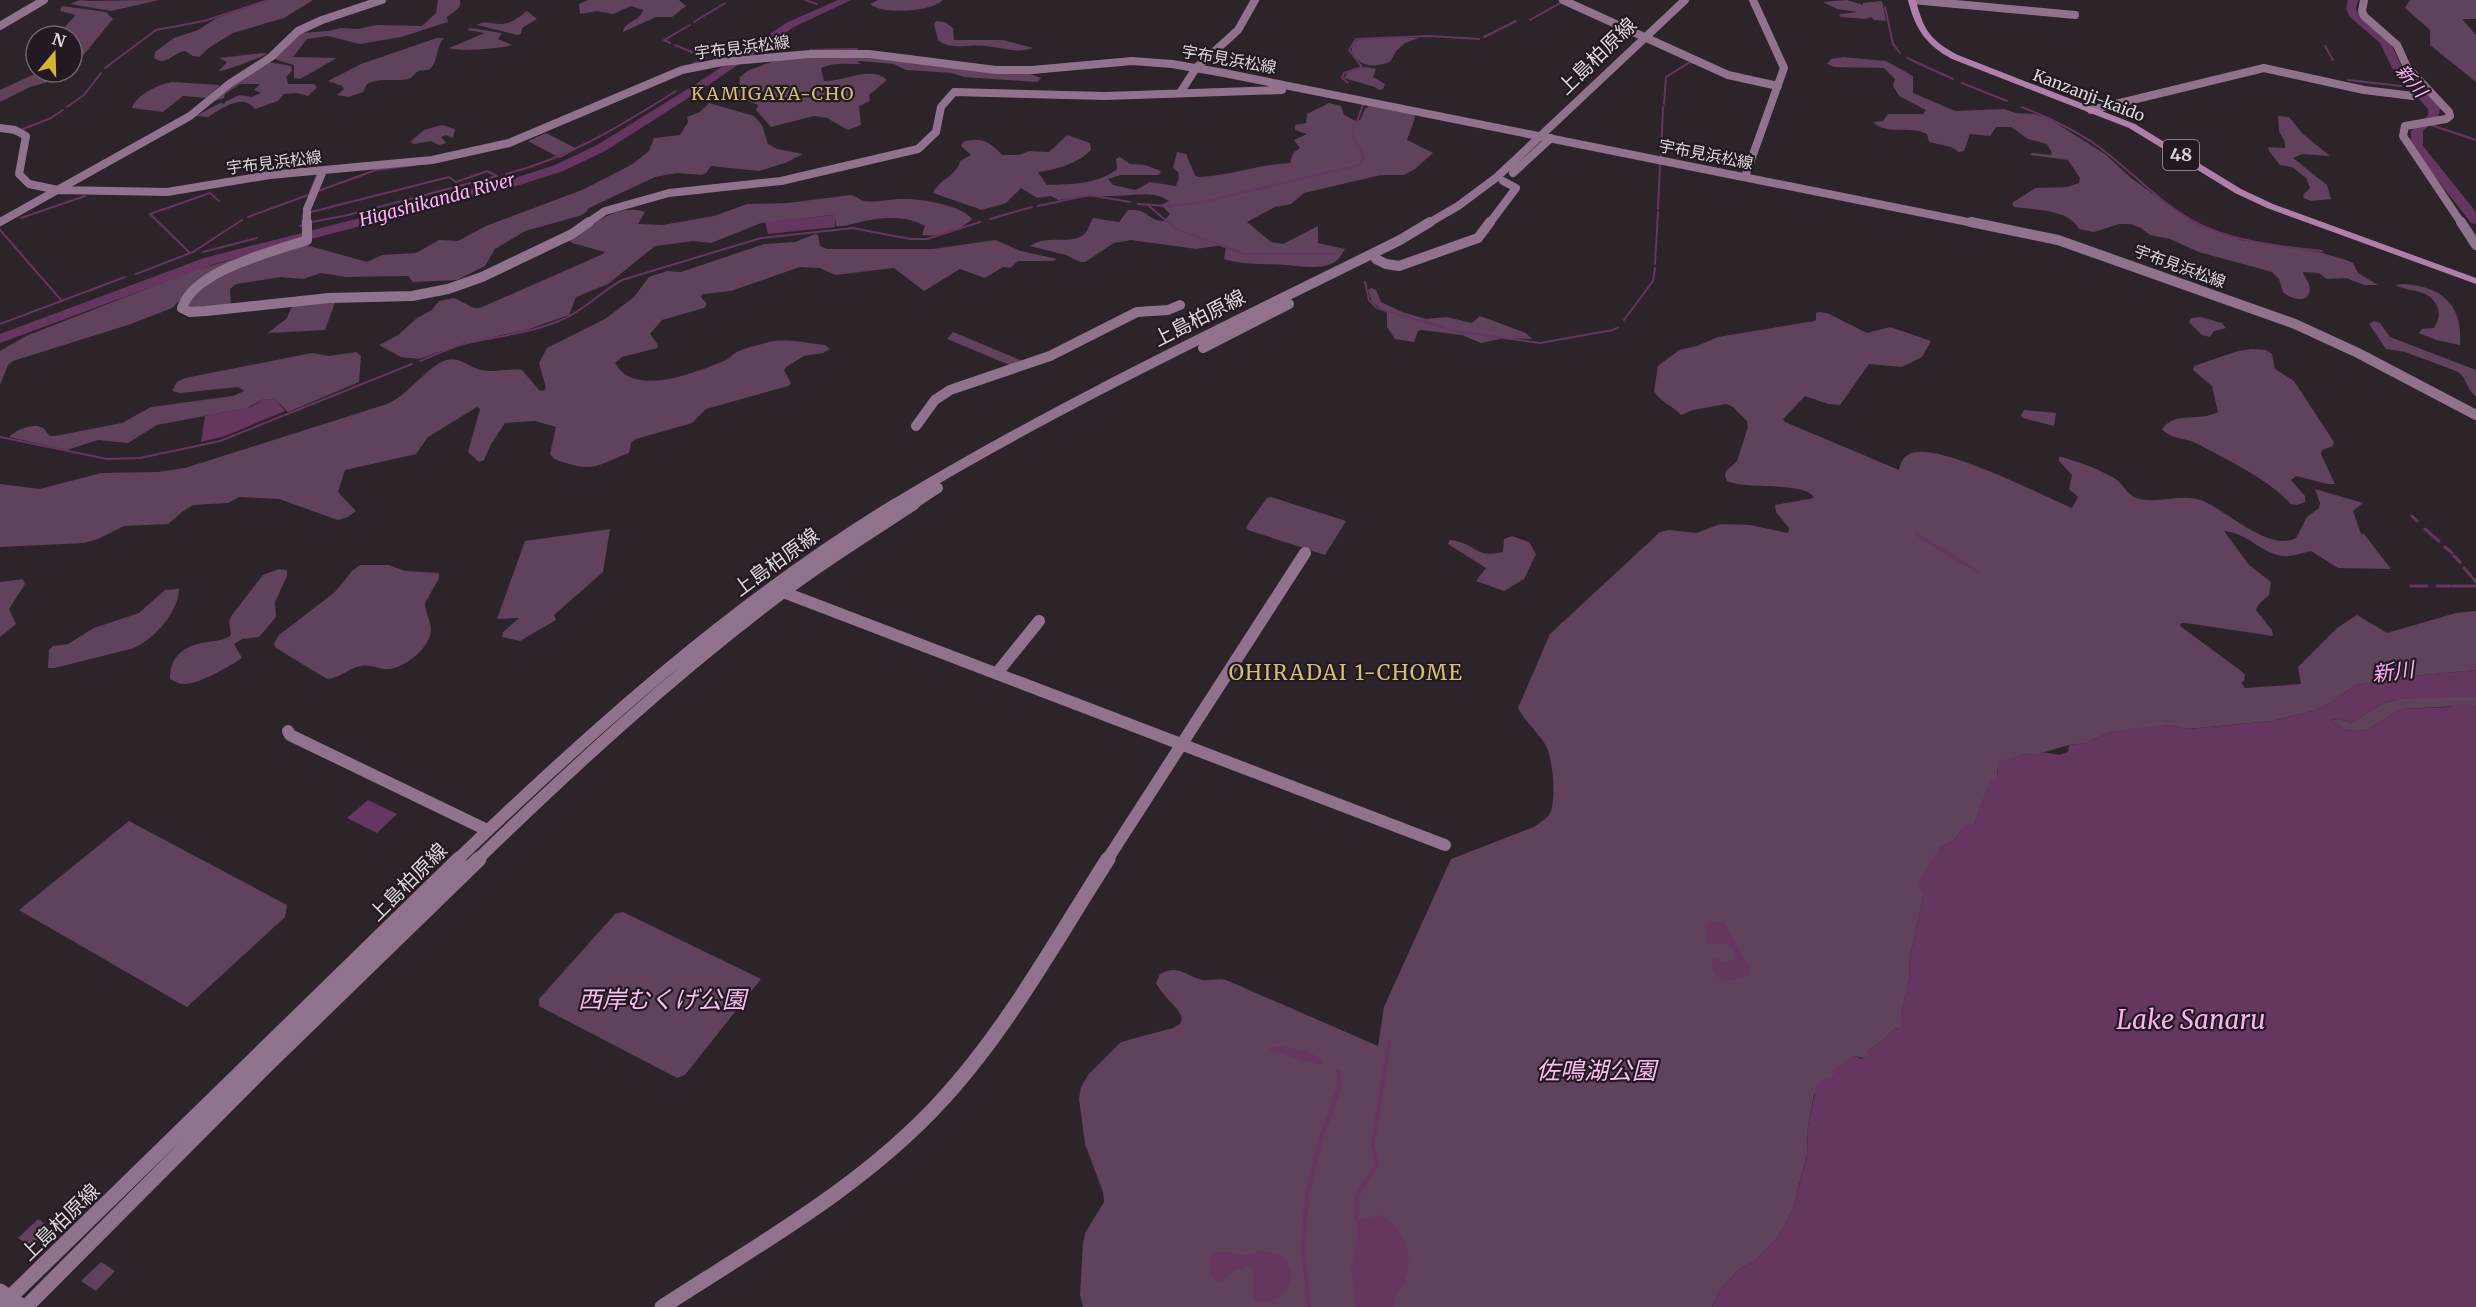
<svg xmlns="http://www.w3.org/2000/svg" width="2476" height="1307" font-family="Merriweather,'Noto Sans JP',serif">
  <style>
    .green { fill: #60425c }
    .water { fill: #653660 }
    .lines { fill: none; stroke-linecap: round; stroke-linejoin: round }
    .stream-far2 { stroke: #653660; stroke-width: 2 }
    .stream-far1 { stroke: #653660; stroke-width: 3 }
    .stream { stroke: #653660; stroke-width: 4 }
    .river { fill: #653660; fill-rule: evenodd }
    .secondary-far3 { stroke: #91728d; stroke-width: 8 }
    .secondary-far2 { stroke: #91728d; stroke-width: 10 }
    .secondary-far1 { stroke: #91728d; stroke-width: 12 }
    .secondary { stroke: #91728d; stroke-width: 15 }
    .primary { fill: #b07fa9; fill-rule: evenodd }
    .labels { text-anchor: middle; stroke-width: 4.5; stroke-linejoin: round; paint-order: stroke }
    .far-street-label { font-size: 16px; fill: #ded7dd; stroke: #231922 }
    .far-water-label { font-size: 18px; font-style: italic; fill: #fbb1f2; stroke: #231922 }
    .far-neighbourhood-label { font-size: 18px; letter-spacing: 1.5px; fill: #d5bf73; stroke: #231922 }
    .shield { fill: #231922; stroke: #a69ea5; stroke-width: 1.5 }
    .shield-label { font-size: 18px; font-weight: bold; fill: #ded7dd }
    .street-label { font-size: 20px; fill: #ded7dd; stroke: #231922 }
    .water-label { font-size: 21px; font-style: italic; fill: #fbb1f2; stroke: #231922 }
    .neighbourhood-label { font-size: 21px; letter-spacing: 1.5px; fill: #d5bf73; stroke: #231922 }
    .near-park-label { font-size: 24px; font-style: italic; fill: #fabef1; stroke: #231922 }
    .near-water-label { font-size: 26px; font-style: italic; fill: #fbb1f2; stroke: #231922 }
  </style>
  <rect width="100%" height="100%" fill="#2d232b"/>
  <!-- green -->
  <path class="green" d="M80 0 89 1 159 0 111 11 70 4Z
    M269 0H313L284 18 233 33 210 47 199 57 193 56 185 51C173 53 165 67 154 58L155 52 174 38 198 30 217 18Z
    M438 0H460C462 9 453 12 447 17L448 22 401 37 360 44 328 36 307 39 293 57 337 58 300 79 294 78V65L274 59 301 33 328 31 341 28 358 29 377 25 422 26 436 13Z
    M588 0H679L686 6 672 17H656L623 32C624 21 641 21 643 10L631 6 613 14 597 11 580 14 579 4Z
    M878 0H943C931 12 883 15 870 4Z
    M1847 0 1863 5V3L1882 1 1886 21 1874 20 1871 17 1866 19 1842 17 1839 16 1841 14 1857 12 1837 9 1823 2Z
    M2410 0H2476V19H2462L2476 35V82L2430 45V30L2405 8Z
    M62 6 106 12 113 19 72 69V36H56L76 15 60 11Z
    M527 11 537 19 522 28 521 34 517 35 477 25C485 20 491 24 501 24 511 24 519 17 527 11Z
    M936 21 945 22 953 28 954 40H1003L1033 48C1015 54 1003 47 985 46 969 44 951 51 938 40L934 24Z
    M470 28 502 33 498 39 512 45C505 48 457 52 449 48L485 33 467 30Z
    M437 38H444C436 47 438 59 432 67 428 72 424 69 419 71 414 73 414 77 408 79 393 82 381 77 367 84L363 92 349 97 337 95 344 89 342 86 328 81 361 64Z
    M1361 38H1419L1405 43 1396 51 1390 62C1373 68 1362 67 1351 53L1353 43Z
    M262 53 267 54C262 57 223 72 219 71L227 62 219 58Z
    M847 55 1030 74 1041 78 1037 82 964 77 952 73 906 70 894 64 860 61 857 62 861 64C847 64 833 62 821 68L824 81C844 82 870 65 887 80L869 95 870 101 859 106 861 125 848 130 827 118 814 116 771 127 756 110 758 105 733 95 739 89 740 77 749 70 777 60Z
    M1843 57 1886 61 1913 76V93L1955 111 2004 109 2016 113 2035 114 2051 120 2105 154 2131 178 2181 214 2201 226 2241 240 2319 252 2346 260 2353 263 2358 273 2378 285H2364L2346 278 2327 279 2319 273 2303 272C2304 277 2310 283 2310 289 2309 305 2290 299 2283 292L2279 279 2272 272 2199 252 2170 239 2150 235 2141 228 2130 224H2119L2094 232 2079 229C2069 209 2035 210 2014 207L2012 203 2035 188 2067 187 2079 183 2080 178 2068 160 2030 155 2032 153 2051 155 2052 153 2047 144 2028 139 2011 127H1996L1990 136 1970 134 1964 151 1959 152 1951 147 1929 142 1927 134C1910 125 1887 136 1873 122L1883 121 1888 114H1923L1926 110 1899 96 1893 86 1895 79 1884 68 1834 67 1827 64 1831 59Z
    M269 62 291 66 292 71 286 77 288 84H314L317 87 308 96 297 93 284 94 278 101 255 109C243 92 221 109 208 117L196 116 220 103 225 104V102L239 95 252 97 261 93 254 90 260 84H240L225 94 224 98 214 101 225 91Z
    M1366 67 1376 69 1373 77 1385 84 1383 89 1379 90 1375 87 1344 78 1348 72Z
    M39 72H68L51 81 30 87 0 102V90Z
    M172 82 220 85 206 98 183 96 163 112 132 108C136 95 159 84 172 82Z
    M709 103 754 116 762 125 768 144 777 149 803 154 785 163 759 171 711 166 706 173 702 175 677 173 655 177 589 208 585 213 579 216 525 231 495 249 485 266 457 280 413 282 408 276 346 277 321 273 303 279 281 277 236 284 230 289 231 305 189 308 188 301 223 271 306 245 367 262 382 255 416 253 439 240 458 241 486 226 582 190 631 165 649 151 654 138 680 135 688 122 687 117 700 112Z
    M1329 103 1341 106 1344 115 1356 121 1360 120 1365 109 1369 106 1414 115 1415 118 1407 140 1433 153 1415 169 1404 175H1381L1304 193 1291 204 1275 207 1247 222 1271 242 1283 244 1318 226V243L1345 249C1342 254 1338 261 1333 263 1318 270 1301 266 1286 265 1263 263 1247 266 1224 259L1226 247 1223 245 1196 249 1131 240 1114 243 1085 262H1080L1066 255 1030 246C1046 234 1070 245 1083 235 1088 232 1090 223 1093 218L1119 222 1128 210C1148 208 1149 222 1164 221L1170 214 1161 205 1169 201C1152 189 1129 197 1109 196 1091 196 1076 197 1058 200L1051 196 1037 198 1021 188 1006 203 982 210 933 193C939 179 957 176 960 161L971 155 961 146 963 142C982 136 991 143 1002 155H1019L1029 151 1049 152 1067 135 1090 143 1091 150C1079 163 1055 170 1038 172L1047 185C1070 184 1098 185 1117 169L1116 159 1120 157 1130 164 1145 165 1161 171 1159 175H1121L1108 179 1113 185 1136 190 1150 182 1176 186 1179 178 1178 172 1173 168 1177 152 1186 154 1195 175 1198 177C1230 176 1259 164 1290 163L1293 153 1300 148 1294 140 1307 134 1295 130V125L1306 123 1307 114Z
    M2278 116 2289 117 2303 134 2330 156 2302 154 2293 158 2327 185 2331 199 2311 201 2304 198 2303 195 2310 188 2306 178 2292 167 2280 165 2269 151 2268 147 2285 148V142L2279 131Z
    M442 125 455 129 453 138 446 135 441 137 446 143 439 145 431 141 414 144 410 142 424 130Z
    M546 133 577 149 560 158 528 141Z
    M851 195C856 196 860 200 864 201 876 203 890 199 901 199 919 198 962 205 972 219 958 232 940 237 922 235L925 226C907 215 880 217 860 222 851 224 845 227 836 226L835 216 831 215 761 223 711 243 693 241 655 246 608 284 576 297 569 315 526 330 464 343 419 359 401 357 379 345 398 335 417 318 432 310 439 301 454 298 474 308H480L603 254 605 252 572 243 569 240C590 226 618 202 645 212L638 224 663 225 714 216 747 204 787 203Z
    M815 234 818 235 820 246 827 249H933L995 240 1021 251 1057 259 1053 261H1018L1010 268 1003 267 985 278 960 269 924 291 894 268 835 275 820 268 800 267 731 291 703 294 701 297 707 304 704 308 662 320 650 334 658 345 657 348 622 357 615 363C634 399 699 371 726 360 730 358 733 354 737 352 747 347 759 345 769 342 786 338 807 343 825 345L830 349 823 353 804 356 786 367 784 370 791 383 788 386 706 409 692 423 636 439 631 443 629 453C603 462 595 473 566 463 559 461 554 460 550 454L556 427 535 421 505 423 491 444 484 460 479 462 468 452 480 409 477 407 428 437 416 454 345 470 338 492 356 511 348 517 338 520 279 499 239 497 228 503 193 505 182 512 168 524 124 526 98 539 84 543 0 547V484L40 489 101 473 158 472 185 468 387 404C410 394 425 368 446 360 459 356 469 367 481 370 494 373 509 368 522 370L539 390 543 391 546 388 539 363 547 348 605 319 634 297 649 277 667 271 681 272 764 244 795 242Z
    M283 246 199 281 172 308 131 324 13 361 8 365 0 385V351L26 336 195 270Z
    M2403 284C2442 286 2463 305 2460 345L2436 340 2419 333 2422 329 2434 328C2438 321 2440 316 2438 309 2431 288 2411 293 2395 285Z
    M1371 288 1376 290 1381 302 1402 312 1426 319 1446 317 1472 323 1480 316 1526 333 1532 339 1505 338 1481 343 1462 335 1421 330 1418 331 1414 342 1395 339 1387 327V313L1372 302 1368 290Z
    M336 300 325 330 268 333 287 318 291 308 297 304Z
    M1818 312 1827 313 1867 333 1890 327 1931 341 1922 357 1902 367 1869 364 1840 405 1828 404 1805 396 1783 419 1785 422 1899 470C1901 460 1905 454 1916 452 1947 447 2040 494 2072 508L2078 497 2069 489 2072 475 2059 461V457H2062C2079 462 2099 469 2114 478 2122 482 2126 493 2134 497 2155 506 2182 492 2203 501 2227 511 2269 552 2296 538L2307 517 2319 508 2320 503 2315 489 2363 503 2353 511 2361 534H2364L2391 569 2338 568 2311 551C2301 553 2293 557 2282 556 2261 553 2246 532 2224 531L2249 565 2271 582 2269 595 2259 604 2256 610 2272 630 2273 636 2186 623H2181L2180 626 2241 671 2245 675 2244 681 2241 683 2245 688 2301 684 2298 667 2337 628 2357 615 2387 633 2456 613 2476 611V670L2413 676V680L2404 679 2355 685 2332 702 2313 711 2272 721 2187 729 2170 725 2111 732 2086 743 2069 745 2034 755 2022 754 1997 770 1998 779 1991 780 1974 824 1960 831 1954 840 1939 848 1924 894 1910 956 1909 980 1901 1015V1029L1895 1028 1883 1041 1867 1051 1870 1056 1864 1058 1854 1056 1814 1094 1808 1126 1807 1155 1793 1208 1779 1236 1755 1261 1738 1270 1719 1291 1712 1307H1083L1080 1295 1083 1244 1085 1233 1104 1202 1103 1192 1085 1144 1079 1099 1081 1087 1088 1075 1121 1042 1173 1028 1180 1024 1182 1018C1177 1005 1163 997 1156 983L1160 974C1178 964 1184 975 1202 980 1210 981 1218 978 1226 980L1378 1046 1384 1007 1451 859 1534 827C1541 822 1548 818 1551 811 1556 796 1553 759 1546 746 1538 732 1525 722 1518 708L1550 634 1660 532 1669 530 1697 533 1720 524 1750 525 1788 533 1789 528 1776 512 1775 505 1814 498C1807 481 1746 490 1727 481L1725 476 1726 471 1737 461 1748 427 1747 421 1733 407 1726 404 1693 410 1681 415C1673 406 1660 402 1654 391L1658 366 1679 350 1697 346 1718 337 1814 321 1816 320V313Z
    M2201 317 2222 323 2226 328 2214 331 2210 337 2202 335 2189 322 2191 318Z
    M2374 321 2380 323 2390 337 2476 370V396C2465 389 2468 377 2456 371L2405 352 2386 349 2369 324Z
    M953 332 1025 362 1012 366 947 339Z
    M2252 349 2266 350 2272 354 2275 369 2294 381 2334 442 2333 446 2322 450 2321 454 2335 484H2328L2296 476 2291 480 2305 496V502L2297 505 2291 504C2267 478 2227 460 2196 443 2185 438 2170 439 2162 429 2175 411 2201 422 2218 412L2212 386 2193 370 2194 366 2238 351Z
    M356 352 361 356 359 382 288 412 276 400 264 399 247 408 157 425 128 443 98 440 67 450 9 437C15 430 34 422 43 428 46 430 47 434 50 436H55L122 423 151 407 233 396 244 391 238 387 180 393 172 391 177 382 185 378 312 353 329 356Z
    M2024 410 2056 413 2054 426 2023 418 2021 416Z
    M1271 497 1346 521 1325 555 1248 530 1246 527 1267 498Z
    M610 529 603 572 554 615 556 620 520 641 502 637 503 632 519 618 497 619 525 541Z
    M1512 536 1529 542 1536 554 1524 579 1504 591 1476 581 1486 568 1448 544 1450 540C1477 543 1474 559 1503 552L1504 539Z
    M360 565H389L405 571 439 573V578L425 603C425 612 431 621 431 630 430 648 406 667 389 669 380 670 371 664 361 666 349 668 340 678 327 679L276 648 274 644 279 635 335 592 352 571Z
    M279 569 287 570V576L275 602 276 617 259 637 242 639 234 644 242 658C230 666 198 685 184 684 179 684 174 681 170 679 170 655 185 645 208 642 217 640 224 641 231 635L229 621 232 615 263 575Z
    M23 579 25 584 9 609 16 624 0 637V582Z
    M179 589C179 612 152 642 131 649L55 668H48L49 650 53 646 68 644 94 628 139 613 165 590Z
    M2430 697H2476V705L2402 709 2366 730 2355 731 2344 729 2331 720 2340 719 2351 723 2382 704 2399 699Z
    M129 821 287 905 285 917 187 1007 19 910Z
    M623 912 761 979 685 1075 677 1078 539 1006V999L615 914Z
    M38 1219 51 1228 31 1247 18 1238Z
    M101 1262 115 1271 96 1291 81 1281Z"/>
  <!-- water -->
  <path class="water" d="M833 215 835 216V227L768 234 765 222Z
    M264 399 276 400 285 411 225 436 201 442 205 416 251 407Z
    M2476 670V697L2399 699 2382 704 2351 723 2340 719 2331 720 2344 729 2355 731 2366 730 2402 709 2451 707 2457 704 2476 705V1307H1712L1719 1291 1738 1270 1755 1261 1779 1236 1793 1208 1807 1156 1808 1126 1817 1083 1828 1077H1833V1071L1854 1056 1862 1059 1869 1056 1867 1051 1883 1041 1895 1028 1901 1029V1015L1909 980 1910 956 1924 894 1917 885 1939 848 1954 840 1960 831 1969 823 1974 824 1991 779H1998L1997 762 2022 754 2034 755 2041 752 2060 755 2068 752 2069 745 2086 743 2111 732 2136 728 2170 725 2188 729 2272 721 2313 711 2332 702 2355 685 2404 679 2413 680V676Z
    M368 800 397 814 377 833 347 818Z
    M1710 921 1724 923 1749 966 1750 974C1735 984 1706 983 1713 958L1723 962 1734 960 1737 955 1728 944 1706 943 1708 924Z
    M1273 1046C1288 1048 1316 1050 1324 1063L1320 1065 1271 1051 1270 1048Z
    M1380 1215C1403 1225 1415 1256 1405 1281 1401 1290 1393 1296 1394 1307H1356L1351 1269 1357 1242V1220Z
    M1261 1251 1281 1255C1302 1276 1287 1307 1254 1301 1250 1290 1258 1276 1250 1266L1237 1270 1220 1282C1209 1278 1207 1264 1213 1253L1225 1252 1244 1255Z"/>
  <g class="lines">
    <!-- stream-far2 -->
    <path class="stream-far2" d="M805 0 817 4
      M1885 7 1893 44 1900 53
      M1530 20 1562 2
      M694 22 725 3
      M1484 37 1516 21
      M670 43 664 40 690 25
      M675 45 706 58 691 65
      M2325 46 2333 60
      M810 50 857 49
      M749 53H752
      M1907 58 1953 79
      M105 68 156 30 204 21 268 0
      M2348 80 2401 86
      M1348 83 1342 78 1344 73 1362 67 1349 50 1356 39 1429 36 1479 39
      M1962 83 2007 101
      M1664 104 1666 77 1690 62 1694 63
      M67 107 84 95 101 73
      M2022 107C2049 118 2076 130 2099 147 2134 173 2162 206 2201 225 2239 243 2281 246 2322 251
      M2431 125 2476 140
      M18 131 51 118 63 110
      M1661 156 1663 107
      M506 174C569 158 622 125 676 91
      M318 191 376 170 415 165
      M310 192 317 175
      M1138 204 1168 206 1202 202 1360 165 1364 157 1352 135 1363 105
      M1038 206 1089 195 1130 202
      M1149 206 1176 229 1244 254H1334
      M1658 209 1660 164
      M311 212 449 177 456 182 487 171 497 176
      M248 217 308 195
      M21 218 85 196
      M990 219 1032 207
      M312 222 348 215 497 176
      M300 226H302L303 214
      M0 230 62 301
      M203 252 257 238
      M190 253 150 214 210 193 219 201
      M1655 264 1658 212
      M136 274 193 252 242 220
      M1365 282 1369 300 1377 308 1455 331 1540 343 1613 330 1618 327
      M1624 320 1653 281 1655 268
      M0 324 125 277
      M420 361C436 355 451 347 467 343 499 336 531 333 561 320 584 311 600 292 622 280L761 238 853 228 910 239H927L980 222
      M0 437 107 459 140 458 220 441 412 364"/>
    <!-- stream-far1 -->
    <path class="stream-far1" d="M2412 516 2417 521
      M2425 529 2439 541
      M1916 534 1978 572
      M2445 547 2452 553
      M2454 556 2460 562
      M2464 568 2471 576
      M2473 578 2476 582
      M2411 586H2427
      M2437 586H2450
      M2453 586H2475"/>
    <!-- stream -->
    <path class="stream" d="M1357 1220C1353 1187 1364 1190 1377 1164L1373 1145 1389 1042
      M1309 1307 1303 1248 1307 1194 1320 1141 1340 1086 1338 1072"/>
    <!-- river -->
    <path class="river" d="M838 0H851L794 27 707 86 605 151 563 171 523 184 214 264 0 343V334L204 258 515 178 555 165 597 145 699 82 786 23Z
      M2348 0H2358L2356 9 2358 13 2389 40 2401 65 2440 108 2438 118 2423 131V146L2476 212V224L2471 223 2411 146V131L2428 115V109L2392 68 2380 43 2350 17 2346 9Z"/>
    <!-- secondary-far3 -->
    <path class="secondary-far3" d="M1563 0 1728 75 1778 86
      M1912 0 2075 15
      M2364 0 2362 11 2364 16 2397 45 2407 67 2449 112 2450 116 2446 119 2405 126 2403 136 2462 224
      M0 26 44 0
      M1180 93 1196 68 1238 30 1255 0
      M2091 110 2264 68 2364 90 2413 96
      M0 128 15 130 26 136 19 174 29 184 58 190 167 192 270 175 432 160 509 143 682 70 722 62 810 54H869L996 70H1032L1132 61 1172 64 1224 73 1978 224
      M1513 173 1551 138
      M1745 177 1784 68 1753 0
      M0 222 190 116 229 84 271 57 298 31 322 20 382 0
      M307 224V209L323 171
      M586 224 605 211 669 193 781 181 918 149 936 132 941 107 954 92 1106 96 1282 90
      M1427 224 1458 206 1497 177 1685 0
      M1489 224 1516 188 1503 181"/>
    <!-- secondary-far2 -->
    <path class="secondary-far2" d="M307 222V240C272 252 194 270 182 308L190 312 206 311 329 298 412 296 448 289 482 277 572 234 589 222
      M1971 222 2058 240 2295 324 2358 353 2476 415
      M2461 222 2476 245
      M1376 259 1386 264 1399 266 1478 238 1490 222
      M1203 348 1289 304
      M916 426 935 400 950 390 1050 356 1137 312 1168 310 1180 305
      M893 505C1056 406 1229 325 1400 240L1430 222
      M912 505 938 488"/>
    <!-- secondary-far1 -->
    <path class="secondary-far1" d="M783 592 1445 845
      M997 673 1039 621
      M288 731 290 735 487 830
      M457 860C593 729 734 603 896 504
      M477 860C574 766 673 675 782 593 824 561 870 533 914 504
      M1107 860 1305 553"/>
    <!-- secondary -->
    <path class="secondary" d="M0 1291 23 1307
      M0 1307 459 859
      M26 1307 260 1072 479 859
      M662 1307C759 1244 864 1186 943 1099 1008 1028 1056 940 1108 859"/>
    <!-- primary -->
    <path class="primary" d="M1908 0H1916C1923 30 1931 41 1958 55L2135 124 2241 189 2273 204 2476 278V284L2267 208 2235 193 2129 128 1952 59C1926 45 1915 29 1908 0Z"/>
  </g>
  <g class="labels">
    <!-- far-street labels -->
    <g class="far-street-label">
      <text transform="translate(742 47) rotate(-7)" y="6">宇布見浜松線</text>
      <text transform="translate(1229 59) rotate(10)" y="6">宇布見浜松線</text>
      <text transform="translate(2089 95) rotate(21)" y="6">Kanzanji-kaido</text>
      <text transform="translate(1706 154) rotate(11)" y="6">宇布見浜松線</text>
      <text transform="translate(274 162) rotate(-7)" y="6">宇布見浜松線</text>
      <text transform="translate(2180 266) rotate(20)" y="6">宇布見浜松線</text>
    </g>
    <!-- far-water labels -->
    <g class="far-water-label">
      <text transform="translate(2411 81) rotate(50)" y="6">新川</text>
      <text transform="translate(437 200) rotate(-15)" y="6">Higashikanda River</text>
    </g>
    <!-- far-neighbourhood labels -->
    <g class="far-neighbourhood-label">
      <text x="773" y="100">KAMIGAYA-CHO</text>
    </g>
    <!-- shield labels -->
    <rect class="shield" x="2163" y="140" width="36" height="30" rx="4.5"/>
    <g class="shield-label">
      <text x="2181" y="161">48</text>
    </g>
    <!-- street labels -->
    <g class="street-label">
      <text transform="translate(1597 56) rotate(-44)" y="7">上島柏原線</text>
      <text transform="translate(1199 318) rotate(-27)" y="7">上島柏原線</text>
      <text transform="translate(776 562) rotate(-36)" y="7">上島柏原線</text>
      <text transform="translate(408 882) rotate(-45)" y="7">上島柏原線</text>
      <text transform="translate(60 1222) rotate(-44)" y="7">上島柏原線</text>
    </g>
    <!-- water labels -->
    <g class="water-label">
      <text transform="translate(2393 672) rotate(-7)" y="7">新川</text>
    </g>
    <!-- neighbourhood labels -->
    <g class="neighbourhood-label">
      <text x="1346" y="680">OHIRADAI 1-CHOME</text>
    </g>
    <!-- near-park labels -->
    <g class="near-park-label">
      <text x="662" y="1008">西岸むくげ公園</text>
      <text x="1596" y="1079">佐鳴湖公園</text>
    </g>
    <!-- near-water labels -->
    <g class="near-water-label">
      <text x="2191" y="1029">Lake Sanaru</text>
    </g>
  </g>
  <!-- north arrow -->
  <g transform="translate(54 54) rotate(19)"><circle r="28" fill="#231922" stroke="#6e656d" stroke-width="1.5"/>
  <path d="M0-4.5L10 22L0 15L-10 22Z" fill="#d6b534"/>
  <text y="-9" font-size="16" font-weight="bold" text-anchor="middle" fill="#ded7dd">N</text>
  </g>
</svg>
